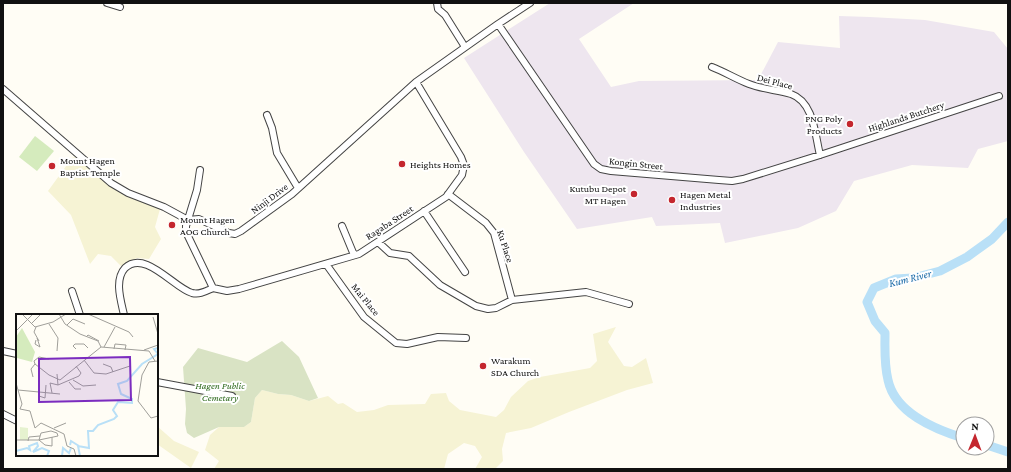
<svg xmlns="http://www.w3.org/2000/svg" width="1011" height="472" font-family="'Crimson Pro',serif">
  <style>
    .industrial { fill: #eee6ef }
    .farmland { fill: #f6f3d4 }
    .green { fill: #d5ebbd }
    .cemetery { fill: #d9e3c4 }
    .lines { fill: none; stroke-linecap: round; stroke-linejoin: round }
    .river { stroke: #b9e0f7; stroke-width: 9 }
    .street-casing { stroke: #444; stroke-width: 8 }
    .street { stroke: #fff; stroke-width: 6 }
    .poi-dot { fill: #c4262e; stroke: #fff; stroke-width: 1.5 }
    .labels { text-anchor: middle; stroke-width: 4; stroke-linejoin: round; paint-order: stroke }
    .street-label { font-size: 10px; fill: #111; stroke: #fff }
    .poi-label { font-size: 10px; fill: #111; stroke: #fff; text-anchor: start }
    .park-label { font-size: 10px; font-style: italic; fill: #2f6b1f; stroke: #fff }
    .water-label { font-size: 11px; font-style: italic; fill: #1768a6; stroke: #fff }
    .inset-river { fill: none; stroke: #b9e0f7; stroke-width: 2 }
    .inset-road { fill: none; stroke: #a09f9a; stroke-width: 1 }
    .view { fill: #7b2cbf; fill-opacity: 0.15; stroke: #7b2cbf; stroke-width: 2 }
    .inset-edge { fill: none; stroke: #111; stroke-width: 2 }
  </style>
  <rect width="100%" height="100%" fill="#fffdf5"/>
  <!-- industrial -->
  <path class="industrial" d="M550 3H634L579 39 611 87 639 81 758 80 778 42 840 48 839 16 870 17 925 20 994 32 1008 49V141L978 149 968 168 912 165 854 181 836 211 798 228 725 243 720 223 656 226 652 217 577 229 524 152 464 58Z"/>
  <!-- farmland -->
  <path class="farmland" d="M75 157 105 182 126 196 160 209 155 227 161 239 149 259 137 258 121 266 111 256 98 254 90 264 71 215 48 191 72 158Z
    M616 327 608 342 624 366 632 367 646 358 653 383 627 390 569 412 531 428 506 433 502 449 503 461 495 469H475L482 457 475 446 464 443 448 454 444 469H214L219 461 205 450 210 435 219 427H244L251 422 255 398 262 390 278 394 291 395 309 401 328 396 338 404 343 403 357 412 374 410 388 405 425 404 431 394 446 393 449 401 460 410 496 417 504 410 511 397 528 381 540 377 590 368 597 361 593 334Z
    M157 426 174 441 199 452 191 468 157 444Z"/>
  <!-- green -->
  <path class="green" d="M35 136 54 151 37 171 19 157Z"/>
  <!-- cemetery -->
  <path class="cemetery" d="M282 341 299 357 318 398 309 401 291 395 278 394 262 390 255 398 251 422 244 427H219L194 438 187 433 185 424 186 409 183 367 198 348 247 362Z"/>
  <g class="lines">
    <!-- river -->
    <path class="river" d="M963 438C934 429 895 413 888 380 884 364 885 349 885 333L875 321 867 302 874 288 896 279 913 278 940 271 967 257 992 239 1008 222
      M987 445 1008 452"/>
    <!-- street casing -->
    <g class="street-casing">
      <path id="street" d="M107 3 120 7
        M437 3 438 9 445 15 465 47
        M498 24 594 164 601 169 611 171 719 180 732 181 743 179 820 155 999 96
        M712 67C725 72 736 79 749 84 762 89 777 90 791 94 814 102 815 135 820 155
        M3 89 111 183 128 193 164 207 188 220 199 219 229 233 235 234 241 231 292 194 416 82 498 24 530 3
        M267 115 272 128 277 153 298 188
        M448 194 486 223 494 233 512 300
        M424 211 465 272
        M342 226 354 255
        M378 242 390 253 409 256 440 285 476 306 488 309 496 308 512 300 586 292 629 304
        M326 264 364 317 396 343 407 344 438 337 466 338
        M213 288 227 291 239 289 359 254 446 197 462 175 464 165 461 157 416 82
        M72 291 80 315
        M124 315C121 301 114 280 125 268 145 249 174 288 192 293 200 295 206 291 213 288L186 232V226L197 190 200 170
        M3 351 17 354
        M157 382 232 396
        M3 414 17 421"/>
    </g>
    <!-- street -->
    <use href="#street" class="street"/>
  </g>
  <!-- markers -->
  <g class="poi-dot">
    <circle cx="850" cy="124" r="4"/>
    <circle cx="402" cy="164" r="4"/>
    <circle cx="52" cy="166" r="4"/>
    <circle cx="634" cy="194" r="4"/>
    <circle cx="672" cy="200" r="4"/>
    <circle cx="172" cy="225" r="4"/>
    <circle cx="483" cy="366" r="4"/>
  </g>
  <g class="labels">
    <!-- street labels -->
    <g class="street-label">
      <text transform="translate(775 81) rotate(15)" y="4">Dei Place</text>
      <text transform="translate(906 116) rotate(-18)" y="4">Highlands Butchery</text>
      <text transform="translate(636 163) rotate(6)" y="4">Kongin Street</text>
      <text transform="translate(269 198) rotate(-37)" y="4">Ninji Drive</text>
      <text transform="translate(389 222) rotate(-33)" y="4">Ragaba Street</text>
      <text transform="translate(506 246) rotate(72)" y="4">Ku Place</text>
      <text transform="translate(366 299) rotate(51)" y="4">Mai Place</text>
    </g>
    <!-- poi labels -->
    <g class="poi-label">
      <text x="842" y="122" text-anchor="end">PNG Poly<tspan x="842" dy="12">Products</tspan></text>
      <text x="60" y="164">Mount Hagen<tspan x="60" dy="12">Baptist Temple</tspan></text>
      <text x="410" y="168">Heights Homes</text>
      <text x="626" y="192" text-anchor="end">Kutubu Depot<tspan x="626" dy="12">MT Hagen</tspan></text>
      <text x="680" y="198">Hagen Metal<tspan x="680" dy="12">Industries</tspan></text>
      <text x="180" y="223">Mount Hagen<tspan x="180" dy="12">AOG Church</tspan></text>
      <text x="491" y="364">Warakum<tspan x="491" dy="12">SDA Church</tspan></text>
    </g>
    <!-- park labels -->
    <g class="park-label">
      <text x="220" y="389">Hagen Public<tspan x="220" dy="12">Cemetary</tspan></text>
    </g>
    <!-- water labels -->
    <g class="water-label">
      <text transform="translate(910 278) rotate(-14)" y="4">Kum River</text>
    </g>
  </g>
  <!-- overview -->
  <g transform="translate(16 314)">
    <rect width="142" height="142" fill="#fffdf5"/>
    <path d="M6 14 19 38 16 48 1 44 0 40V23Z" fill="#d5ebbd"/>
    <path d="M4 113 12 114V126H4Z" fill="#e6f2cf"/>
    <path class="inset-river" d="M54 131 55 127 63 132M0 137 11 134 14 136 13 132 21 129 22 132 17 138 26 134 33 137 31 142M46 142 47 134 53 139 55 134M64 142 62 132 73 134 72 117H77L82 111 98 105 101 102 97 96 102 88 116 89V85L105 80 102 70 111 67 126 50 142 40 138 35 142 34"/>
    <path class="inset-road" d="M6 0 19 13 37 8 50 0M43 0 49 10 64 20 82 27 85 33 133 37 139 47M72 0 113 18 117 23M137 3 142 20M15 10 25 0M33 10 42 24 41 37M51 11 57 5 69 10M20 13 18 18 23 27M0 17 17 0M70 23 72 21 83 27M20 26 19 30 24 33 21 24M88 33 99 13M60 35 57 32 59 30H68L72 34M98 35 99 30 110 31 109 36M128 36 142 31M68 46 78 59 90 60 114 52M142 47 133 48 126 61 122 87 135 104 142 102M19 50 33 61 44 66 85 33M87 50 95 53 97 58M17 63 15 55 19 50 18 47 23 43 33 45M57 66 67 72 80 71M53 68 59 75H65M0 69 6 90 4 95 14 97 19 114 25 109 48 120 51 132 58 135 60 142M42 71 63 62 65 59 60 52M2 76 44 80M36 79 34 69 42 71 41 60M23 82 29 84 30 71M38 114 50 109M0 126H23L42 122 41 119 35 117 25 119 23 126M23 126 29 131 36 132V123M12 127 13 123 24 122"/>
    <path class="view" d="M114 43 115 86 23 88V45Z"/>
    <rect width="142" height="142" class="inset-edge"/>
  </g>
  <!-- border -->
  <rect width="1011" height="472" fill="none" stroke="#111111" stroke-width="8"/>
  <!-- north arrow -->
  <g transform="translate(975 436) rotate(1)"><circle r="19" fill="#ffffff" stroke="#a0a0a0"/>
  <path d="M0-3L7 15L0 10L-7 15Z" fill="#c4262e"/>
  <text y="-6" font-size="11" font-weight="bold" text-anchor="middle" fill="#111111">N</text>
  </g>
</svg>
